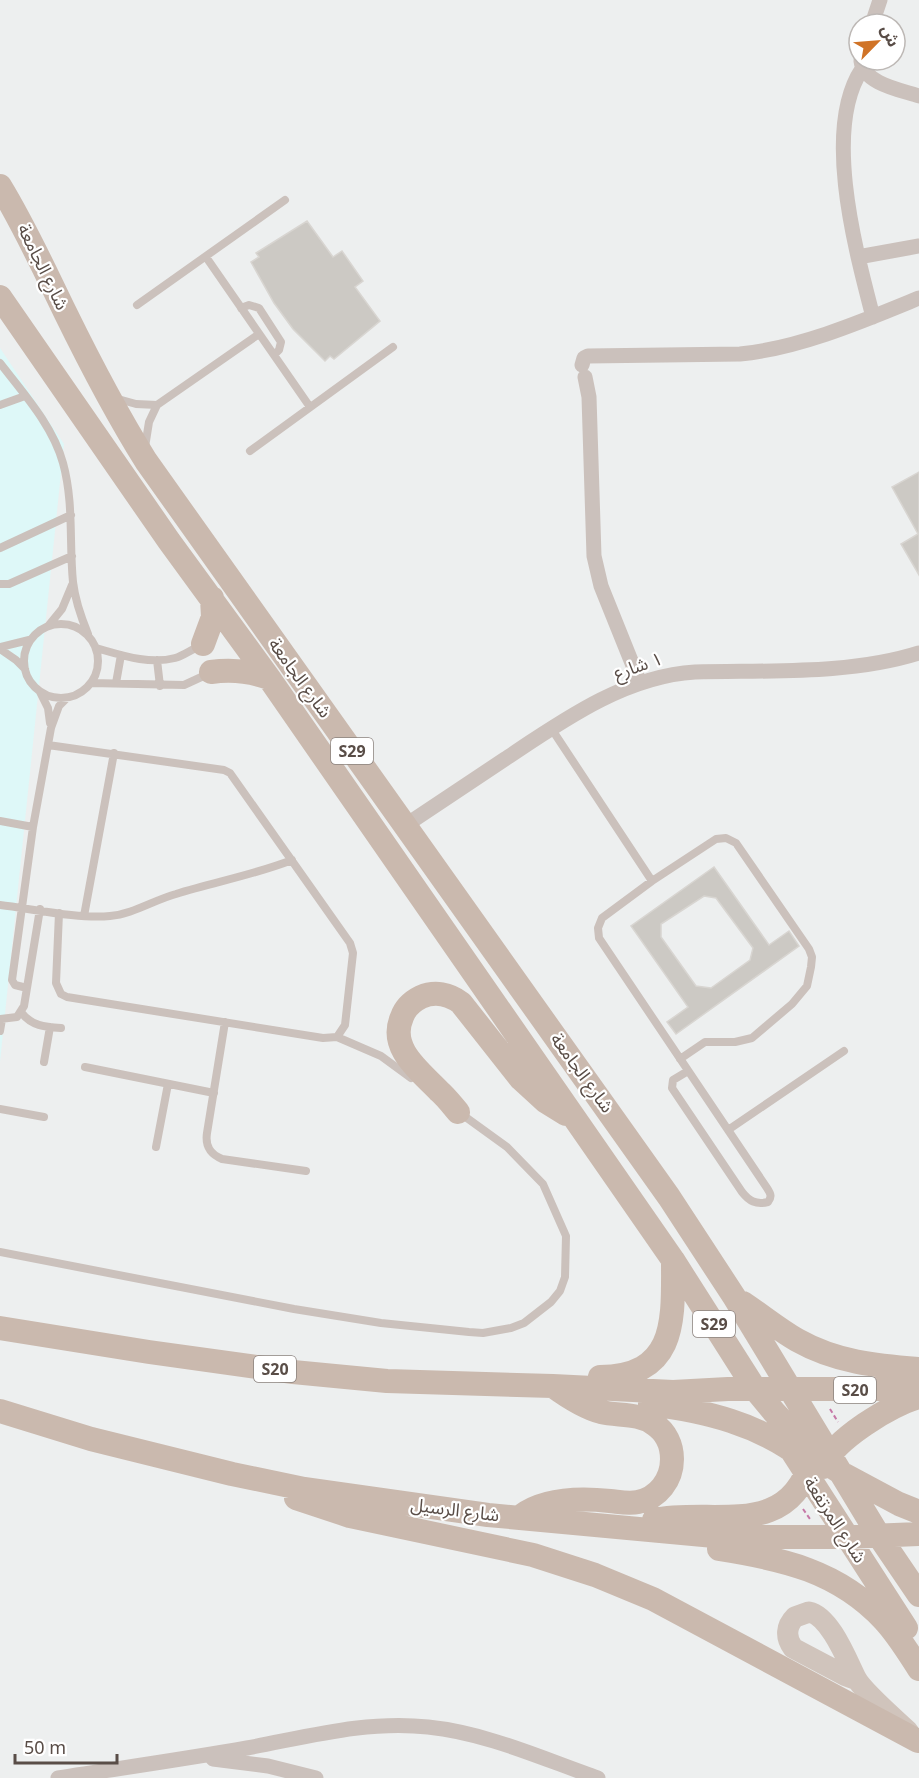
<svg xmlns="http://www.w3.org/2000/svg" width="919" height="1778" font-family="'Noto Sans','Noto Sans Arabic',sans-serif">
  <style>
    .medical { fill: #def8f8 }
    .building { fill: #ccc9c4; stroke: #d8d5d1; stroke-width: 1.5; fill-rule: evenodd }
    .lines { fill: none; stroke-linecap: round; stroke-linejoin: round }
    .path { stroke: #c678a7; stroke-width: 2; stroke-dasharray: 4.5 3; stroke-linecap: butt }
    .service { stroke: #cbc1bc; stroke-width: 8 }
    .minor { stroke: #cbc1bc; stroke-width: 15 }
    .secondary { stroke: #d0c4bc; stroke-width: 21 }
    .primary { stroke: #cab9ae; stroke-width: 24 }
    .labels { text-anchor: middle; stroke-width: 4.5; stroke-linejoin: round; paint-order: stroke }
    .shield { fill: #fff; stroke: #8b827e; stroke-width: 1.5 }
    .shield-label { font-size: 16px; font-weight: bold; fill: #594d47 }
    .street-label { font-size: 18px; fill: #594d47; stroke: #fff }
  </style>
  <rect width="100%" height="100%" fill="#edefef"/>
  <!-- medical -->
  <path class="medical" d="M0 348 64 444 0 1062Z"/>
  <!-- building -->
  <path class="building" d="M307 221 333 257 342 251 363 281 355 287 380 321 334 359 330 356 325 361 293 329 274 303 251 262 259 257 256 253Z
    M919 472V575L901 544 918 534 892 487Z
    M714 867 769 945 789 931 799 946 676 1034 667 1022 688 1007 631 926ZM704 896 716 898 753 948 750 960 711 988 696 986 661 937V924Z"/>
  <g class="lines">
    <!-- path -->
    <path class="path" d="M830 1409 838 1422
      M803 1509 810 1519"/>
    <!-- service -->
    <path class="service" d="M206 257 310 407
      M137 305 285 200
      M241 308 249 305 259 308 281 342 279 350 274 355
      M0 363C24 394 53 426 63 463 74 503 69 542 73 582 75 600 81 617 88 634
      M118 399 136 404 157 405
      M0 405 25 396
      M145 447 149 422 157 405 259 334
      M250 451 393 347
      M0 548 71 515
      M0 584H9L72 556
      M24 661a37 37 0 1 1 74 0a37 37 0 1 1-74 0Z
      M49 625 62 609 72 585
      M0 647 29 640
      M96 648C121 655 149 665 175 658 183 656 192 649 200 646
      M0 649 16 660 25 669
      M157 660 160 686
      M91 683 184 685 210 673
      M116 683 121 655
      M40 692 48 708 50 723
      M551 728 652 881
      M48 745 224 770 230 773 350 943 353 953 345 1025 337 1037 323 1038 67 997 61 994 56 983 59 913
      M0 821 33 827
      M0 905C33 909 78 919 110 916 133 914 154 900 176 894 214 882 254 875 292 860
      M84 916 114 753
      M27 988 15 985 12 980 33 827 51 728 59 706 67 698
      M21 1012C31 1026 45 1027 61 1028
      M0 1019 17 1017 24 1006 40 909
      M225 1022 207 1133C205 1146 210 1154 222 1159L306 1171
      M0 1031 2 1019
      M337 1037 381 1056 411 1078
      M680 1059 705 1042H735L752 1038 792 1004 807 986 811 967 812 957 809 949 736 843 726 838 716 839 652 881 602 918 598 928 599 938 767 1188C771 1194 772 1197 768 1202 756 1205 749 1201 742 1192L672 1088 673 1080 688 1071
      M44 1062 50 1027
      M85 1067 214 1093
      M0 1109 44 1117
      M728 1130 844 1051
      M156 1147 168 1084
      M0 1252 294 1309 381 1323 469 1332 483 1333 511 1328 524 1323 551 1302 560 1291 565 1277 566 1236 543 1184 507 1147 460 1113"/>
    <!-- minor -->
    <path class="minor" d="M872 24 880 0
      M861 61C864 84 901 90 919 96
      M862 69C822 129 856 251 873 317
      M858 257 919 246
      M582 365 584 358 588 356 740 354C800 348 863 321 919 298
      M585 377 589 397 594 556 601 586 640 683
      M406 825C439 803 472 781 505 759 562 721 625 676 695 672 768 670 850 675 919 653
      M213 1759 268 1766 316 1778
      M58 1778C121 1768 185 1759 247 1748 307 1737 367 1720 428 1727 487 1733 543 1759 598 1778"/>
    <!-- secondary -->
    <path class="secondary" d="M857 1680 846 1676 793 1648C785 1637 786 1626 795 1617L809 1612C830 1616 847 1660 856 1678 862 1690 896 1720 908 1731"/>
    <!-- primary -->
    <path class="primary" d="M0 186C25 227 44 269 65 312 90 363 116 413 146 461L669 1197 735 1298 879 1536 919 1595
      M0 297 169 541 269 678 673 1260 755 1389 774 1412 813 1454 843 1474 899 1504 919 1512
      M203 644 213 617 212 598
      M211 672C232 669 250 671 269 678
      M458 1112C452 1105 446 1097 439 1091 420 1071 388 1048 402 1017 405 1008 413 1001 421 997 435 991 449 994 461 1003L521 1079 545 1101 566 1114
      M743 1303C761 1315 778 1329 797 1340 836 1362 876 1366 919 1369
      M0 1328 149 1352 293 1372 387 1381 553 1386 673 1392 728 1389H919
      M600 1377C678 1376 673 1319 673 1260
      M650 1404C706 1411 759 1424 804 1459
      M0 1411 91 1439 232 1474 304 1489 488 1515 725 1537H845L919 1534
      M790 1448 906 1628
      M823 1467C833 1440 892 1404 919 1397
      M296 1498 350 1516 533 1555 595 1575 653 1599 918 1741
      M521 1516C545 1498 582 1498 610 1501 620 1502 629 1504 638 1502 658 1498 672 1480 672 1459 672 1445 666 1432 654 1424 639 1413 619 1416 601 1412 583 1407 568 1397 553 1386
      M654 1520C714 1508 787 1540 811 1461
      M719 1549C783 1559 838 1571 884 1620 898 1635 908 1652 919 1669"/>
  </g>
  <g class="labels">
    <!-- shield labels -->
    <g class="shield">
      <rect x="331" y="738" width="42" height="26" rx="4.5"/>
      <rect x="693" y="1311" width="42" height="26" rx="4.5"/>
      <rect x="254" y="1356" width="42" height="26" rx="4.5"/>
      <rect x="834" y="1377" width="42" height="26" rx="4.5"/>
    </g>
    <g class="shield-label">
      <text x="352" y="757">S29</text>
      <text x="714" y="1330">S29</text>
      <text x="275" y="1375">S20</text>
      <text x="855" y="1396">S20</text>
    </g>
    <!-- street labels -->
    <g class="street-label">
      <text transform="translate(43 267) rotate(64)" y="6">شارع الجامعة</text>
      <text transform="translate(638 666) rotate(-19)" y="6">١ شارع</text>
      <text transform="translate(300 678) rotate(54)" y="6">شارع الجامعة</text>
      <text transform="translate(582 1073) rotate(54)" y="6">شارع الجامعة</text>
      <text transform="translate(455 1510) rotate(7)" y="6">شارع الرسيل</text>
      <text transform="translate(835 1520) rotate(57)" y="6">شارع المرتفعة</text>
    </g>
  </g>
  <!-- north arrow -->
  <g transform="translate(877 42) rotate(65)"><circle r="28" fill="#ffffff" stroke="#bdb8b5" stroke-width="1.5"/>
  <path d="M0-4.5L10 22L0 15L-10 22Z" fill="#d07326"/>
  <text y="-9" font-size="16" font-weight="bold" text-anchor="middle" fill="#594d47">ش</text>
  </g>
  <!-- scale -->
  <path d="M15 1754v9h102v-9" fill="none" stroke="#594d47" stroke-width="3"/>
  <text x="24" y="1754" font-size="18" fill="#594d47" stroke="#ffffff" stroke-width="4.5" paint-order="stroke">50 m</text>
</svg>
